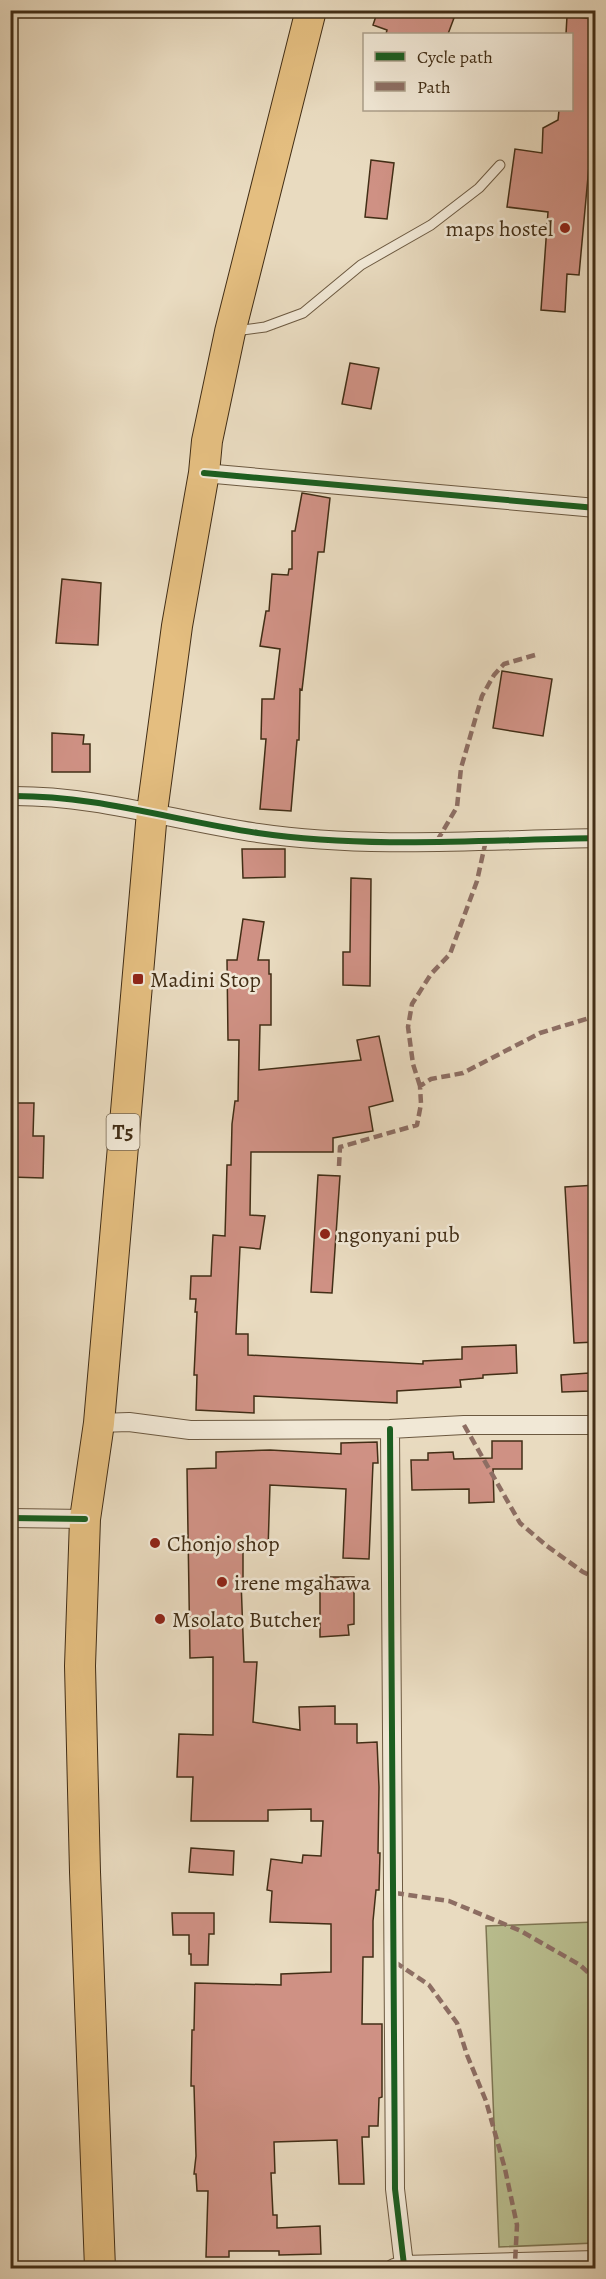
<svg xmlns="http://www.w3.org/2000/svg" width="606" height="2279" font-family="Alegreya,serif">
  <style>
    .green { fill: #babf90; stroke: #7e7653; stroke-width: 1.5 }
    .building { fill: #cf9184; stroke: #422e16; stroke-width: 1.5 }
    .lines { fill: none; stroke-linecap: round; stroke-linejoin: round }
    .service-casing { stroke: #6c5940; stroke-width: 11 }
    .minor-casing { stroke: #6c5940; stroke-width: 20 }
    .trunk-casing { stroke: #422e16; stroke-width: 32 }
    .service { stroke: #f1e8d6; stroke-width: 9 }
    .minor { stroke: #f1e8d6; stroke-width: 18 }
    .trunk { stroke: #e4be80; stroke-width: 30 }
    .quiet { stroke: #8d6e63; stroke-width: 4.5; stroke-dasharray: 9 4.5; stroke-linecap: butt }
    .cycleway-casing { stroke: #f1e8d6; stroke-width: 10 }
    .cycleway { stroke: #1b5e20; stroke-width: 6 }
    .poi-dot { fill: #8f2418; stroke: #f1e8d6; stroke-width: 2 }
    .labels { text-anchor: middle; stroke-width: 5; stroke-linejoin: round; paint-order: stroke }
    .shield { fill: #f1e8d6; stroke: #766650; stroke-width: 1.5 }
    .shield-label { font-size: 21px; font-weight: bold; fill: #422e16 }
    .poi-label { font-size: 22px; fill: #422e16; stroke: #f1e8d6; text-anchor: start }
  </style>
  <rect width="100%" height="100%" fill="#e9dbc0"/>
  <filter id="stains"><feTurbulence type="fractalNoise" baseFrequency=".00333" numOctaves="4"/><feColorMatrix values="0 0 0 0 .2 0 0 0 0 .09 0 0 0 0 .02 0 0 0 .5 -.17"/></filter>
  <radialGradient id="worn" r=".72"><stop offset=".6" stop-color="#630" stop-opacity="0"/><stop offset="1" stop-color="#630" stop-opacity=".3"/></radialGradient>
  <!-- green -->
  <path class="green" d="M595 1922V2243L499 2247 486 1926Z"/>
  <!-- building -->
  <path class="building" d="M378 10H432L454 18 448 34H386L387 30 373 25Z
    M567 16 596 19V136L594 155H590L579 275 567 274 565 312 541 310 548 212 507 207 515 149 542 153 543 128 558 120 559 110H572V34H566Z
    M371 160 394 163 387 219 365 217Z
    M350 363 379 368 371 409 342 404Z
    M302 493 330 498 324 552H318L302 690 300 689 299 740H297L291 811 260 809 266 739H261L262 699H274L280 649 260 646 266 611H269L272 574 288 575 289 569H292V531H295Z
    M62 579 101 583 98 645 56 643Z
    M502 671 552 679 543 736 493 728Z
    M52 733 84 735 83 744H90V772H52Z
    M242 849H285V877L243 878Z
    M351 878 371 879 370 986 343 985V952H350Z
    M243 919 264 922 258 960H269V974H271V1025H260L259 1070 361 1060 357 1040 379 1036 393 1101 369 1107 373 1131 333 1138V1152H251L250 1215 265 1216 260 1249 240 1247 236 1334H248V1355L423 1364V1361L462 1359V1347L516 1345 517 1373 483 1375V1378L460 1380 461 1387 397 1391V1403L254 1396V1413L196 1410 197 1375H194L197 1312H195L196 1299H190L191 1276H211L213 1235 225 1236 227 1165H231L232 1124 235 1101H238L239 1040H228L227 960H237Z
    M10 1103H34L33 1136H44L43 1178 10 1177Z
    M318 1175 340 1176 332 1293 311 1292Z
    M596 1185V1209H589L596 1342 574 1343 565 1187Z
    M589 1373 590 1391 562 1392 561 1375Z
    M492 1441H522V1469H493L494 1502 469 1503V1489L412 1490 411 1460H428V1453L453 1452 454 1459 492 1458Z
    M377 1442 378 1463H373L369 1559 343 1558 346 1489 270 1485 268 1550 243 1549V1580H241L244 1662H257L253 1722 300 1730 299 1707 335 1706V1724H357V1743L377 1742 379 1787 378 1853H380L379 1890H376L373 1921V1957H363L362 2024H382V2097L379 2098 378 2126H369V2137H362L364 2184H339L337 2140 274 2142 275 2173H271L273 2215H277V2228L320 2226 321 2254 279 2255V2251H229V2257H206L208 2191H197L196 2174H194L196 2156 194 2086H191L192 2030H194L195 1983 281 1985V1974L331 1972V1924L270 1922 272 1891 267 1890 271 1859 302 1863 303 1855 321 1856 323 1821H311V1809L268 1810V1821H191L193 1777H177L179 1734 213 1735V1657L190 1658 187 1469 216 1468V1452L270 1450 341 1454V1443Z
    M320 1577H354V1624L348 1625 349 1635 320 1637Z
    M191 1848 234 1851 233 1875 189 1872Z
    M172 1913H214V1934H209L208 1965H191V1954H189V1935H173Z"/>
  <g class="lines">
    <!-- service casing -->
    <g class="service-casing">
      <path id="service" d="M235 331 265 327 303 313 361 265 431 225 479 188 500 165"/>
    </g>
    <!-- minor casing -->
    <g class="minor-casing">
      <path id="minor" d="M204 473 596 508
        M10 796C96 795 175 821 258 833 369 849 484 840 596 838
        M99 1423 129 1422 190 1430 390 1429 464 1425H596
        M390 1429 395 2189 404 2265
        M10 1518 85 1519
        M394 2268 404 2265 596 2260"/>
    </g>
    <!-- trunk casing -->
    <g class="trunk-casing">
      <path id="trunk" d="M100 2268 85 1872 80 1666 85 1519 99 1423 152 812 177 626 204 473 207 441 230 332 311 10"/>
    </g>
    <!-- service -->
    <use href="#service" class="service"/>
    <!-- minor -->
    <use href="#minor" class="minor"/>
    <!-- trunk -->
    <use href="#trunk" class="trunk"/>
    <!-- quiet -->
    <path class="quiet" d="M437 841 457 807 461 768 482 696 494 675 504 664 535 655
      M420 1086 413 1064 408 1027 412 1004 431 974 450 954 477 881 486 840
      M339 1166 340 1147 417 1125 421 1104 420 1086 431 1079 463 1073 540 1033 596 1016
      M464 1425 520 1523 547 1546 583 1572 596 1578
      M592 1425 596 1428
      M395 1893 449 1901 521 1931 580 1965 596 1980
      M395 1962 429 1985 457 2023 467 2055 486 2101 505 2169 517 2225 515 2263"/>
    <!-- cycleway casing -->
    <g class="cycleway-casing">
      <path id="cycleway" d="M204 473 596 508
        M10 796C96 795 175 821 258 833 369 849 484 840 596 838
        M390 1429 395 2189 404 2265
        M10 1518 85 1519"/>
    </g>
    <!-- cycleway -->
    <use href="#cycleway" class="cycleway"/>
  </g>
  <!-- markers -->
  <g class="poi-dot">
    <circle cx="565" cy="228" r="6"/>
    <rect x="132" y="973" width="12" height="12" rx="3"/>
    <circle cx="325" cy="1234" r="6"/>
    <circle cx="155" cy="1543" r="6"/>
    <circle cx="222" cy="1582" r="6"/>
    <circle cx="160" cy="1619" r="6"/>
  </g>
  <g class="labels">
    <!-- shield labels -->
    <rect class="shield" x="106.5" y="1114" width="33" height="36" rx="4.5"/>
    <g class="shield-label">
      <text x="123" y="1139">T5</text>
    </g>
    <!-- poi labels -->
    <g class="poi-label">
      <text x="553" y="236" text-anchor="end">maps hostel</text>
      <text x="150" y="987">Madini Stop</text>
      <text x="337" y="1242">ngonyani pub</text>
      <text x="167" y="1551">Chonjo shop</text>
      <text x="234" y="1590">irene mgahawa</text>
      <text x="172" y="1627">Msolato Butcher</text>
    </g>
  </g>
  <!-- margin -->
  <rect width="606" height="2279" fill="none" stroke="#e9dbc0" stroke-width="36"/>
  <rect x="12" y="12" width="582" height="2255" fill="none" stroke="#422e16" stroke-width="3"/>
  <rect x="18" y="18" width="570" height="2243" fill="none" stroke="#422e16" stroke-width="1.5"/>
  <!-- legend -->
  <rect x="363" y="33" width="210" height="78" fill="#f1e8d6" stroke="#ab9e89" stroke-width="1.5"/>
  <rect x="375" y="52" width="30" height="9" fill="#1b5e20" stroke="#ab9e89" stroke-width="1.5"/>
  <text x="417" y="63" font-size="18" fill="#422e16">Cycle path</text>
  <rect x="375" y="82" width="30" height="9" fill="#8d6e63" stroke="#ab9e89" stroke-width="1.5"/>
  <text x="417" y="93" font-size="18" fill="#422e16">Path</text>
  <rect width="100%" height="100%" filter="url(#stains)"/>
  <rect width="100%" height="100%" fill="url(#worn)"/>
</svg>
